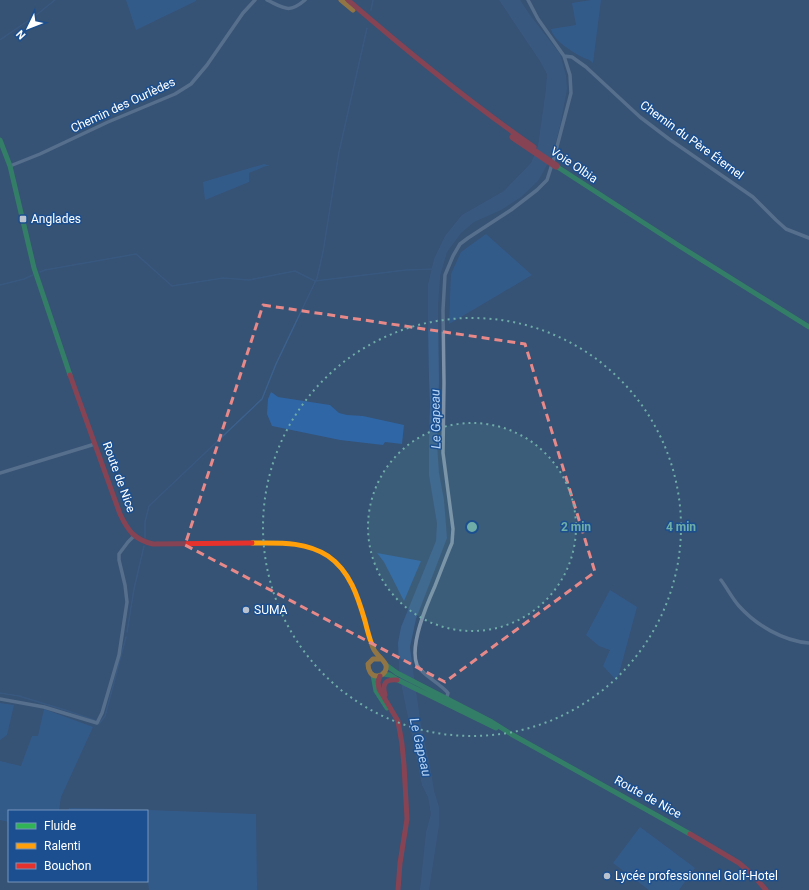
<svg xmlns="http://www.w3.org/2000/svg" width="809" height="890" font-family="Roboto,sans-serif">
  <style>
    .green { fill: #2f66a5 }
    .water { fill: #3b618d }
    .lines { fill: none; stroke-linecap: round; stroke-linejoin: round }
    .stream { stroke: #3b618d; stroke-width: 1.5 }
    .street { stroke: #7d92a8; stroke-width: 3.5 }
    .fast { stroke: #30b455; stroke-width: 5 }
    .slow { stroke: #ff9f0a; stroke-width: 5 }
    .jam { stroke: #e5322d; stroke-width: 5 }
    .jam-bridge { stroke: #e5322d; stroke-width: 7 }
    .marked { fill: none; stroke: #e88989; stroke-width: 3; stroke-dasharray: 8 5; stroke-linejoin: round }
    .ring { fill: none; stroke: #6fada8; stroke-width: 2; stroke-dasharray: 2 4 }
    .poi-dot { fill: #b9c2ce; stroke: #1b4f8f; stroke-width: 1.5 }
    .labels { text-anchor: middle; stroke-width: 3; stroke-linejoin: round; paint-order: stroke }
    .street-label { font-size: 12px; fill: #fff; stroke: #1b4f8f }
    .poi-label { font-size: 12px; fill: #fff; stroke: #1b4f8f; text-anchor: start }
    .water-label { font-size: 13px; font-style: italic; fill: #b5d3f5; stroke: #1b4f8f }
    .centre { fill: #6fada8; stroke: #1b4f8f; stroke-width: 2 }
    .ring-label { font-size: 12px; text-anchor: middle; font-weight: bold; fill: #6fada8; stroke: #1b4f8f; stroke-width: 3; stroke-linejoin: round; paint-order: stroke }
  </style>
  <rect width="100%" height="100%" fill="#365274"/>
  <!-- green -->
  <path class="green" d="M126 0H196V1L136 30Z
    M591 0H601L593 63C588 58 588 60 582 57 572 52 553 40 551 29L576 25 572 3Z
    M264 164 270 166H266L249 173V182L205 200 203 182Z
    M486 234 532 275 449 324 451 274 461 252Z
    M271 392 274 394 278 397 330 405 339 413 347 415 363 416 404 425 402 444 385 442 383 445 340 440 272 426 267 414 268 399Z
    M377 553 421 561 404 601 384 562Z
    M610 590 637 607 617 681 603 666 610 650 599 646 586 635Z
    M0 703 14 705 7 735 0 740Z
    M44 709 93 727 61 797 59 811H9V822L0 820V761L21 766 32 736H38Z
    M69 808 121 809 256 814 257 890H149L148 882 131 881H147V811H68Z
    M640 827 695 868 679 890H649L613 863Z"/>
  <!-- water -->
  <path class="water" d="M499 0H520L530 15 560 54 566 76 567 89 560 126 552 156 538 181 521 197 501 210 474 222 461 233 447 252 440 276 438 307 439 381 437 444 439 473 444 500 447 538 416 619 410 647 414 678 421 725 430 766 434 791 439 807V825L429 890H420L426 832 431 814 428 797 422 785 402 688 399 669 398 643 401 627 436 541 437 523 429 475V442L430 404 429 379 428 327V285L434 259 445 236 462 215 504 191 531 163 538 146 546 89 547 74 540 61Z"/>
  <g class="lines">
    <!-- stream -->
    <path class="stream" d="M371 10 373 0
      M0 40 35 16 55 0
      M40 272 45 270 136 254 172 286 223 278 249 280 295 271 315 281 406 270 434 269
      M0 285 24 279 33 275
      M145 538V522L149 506 262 399 276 364 317 278 323 252 339 152 367 28
      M127 632 134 589 144 546
      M0 693 19 696 65 710 94 720
      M99 724 105 716 126 637"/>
    <!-- street -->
    <path class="street" d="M267 0C284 8 289 14 305 0
      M564 56 572 57 586 67 640 117 669 139 753 197 776 220 786 229 809 238
      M10 166 40 154 108 122 175 94 191 84 207 65 243 13 255 0
      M0 473 95 444
      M721 580C727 588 732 598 739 606 756 625 783 641 809 643
      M0 699 44 707 97 723 102 713 119 655 127 602 125 585 119 560V554L128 542 134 536
      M446 700 448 693C441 684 421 674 417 665 409 645 427 604 435 586 441 571 446 557 452 543L453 529 443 453 444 383 443 310 445 275 453 256 460 244 468 238 511 210 537 190 547 180 554 158 571 93 570 75 564 56 538 19 528 0"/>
    <!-- fast -->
    <path class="fast" d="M0 140 10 166 34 268 70 375
      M556 166 681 247 809 327
      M386 665 397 673 492 722 511 734 690 834
      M383 674 390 675 398 680 496 728
      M373 675 376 691 387 708"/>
    <!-- slow -->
    <path class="slow" d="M341 0 353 10
      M252 543C278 543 305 541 328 556 350 571 358 597 365 621 367 629 369 637 372 645 373 649 375 652 378 655 381 658 384 661 386 665 387 670 384 675 378 676 371 677 368 670 368 664L373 659H380"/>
    <!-- jam -->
    <path class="jam" d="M348 0C408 52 469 102 534 147
      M70 375 120 514C128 531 135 540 153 544L252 543
      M380 676 378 682 379 689 398 721 402 744 404 765 407 819 400 863 398 890
      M385 695C382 684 385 679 397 680
      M690 834 739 863 753 875 766 890"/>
    <!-- jam-bridge -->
    <path class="jam-bridge" d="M513 137 556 166"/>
  </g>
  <!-- marked area -->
  <path d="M0 0H809V890H0ZM263 305 525 344 595 572 445 682 185 545Z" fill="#365274" fill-opacity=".55" fill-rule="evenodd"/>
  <path class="marked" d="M263 305 525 344 595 572 445 682 185 545Z"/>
  <!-- distance rings -->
  <circle cx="472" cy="527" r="104" fill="#6fada8" fill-opacity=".12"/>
  <g class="ring">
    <circle cx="472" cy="527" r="104"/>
    <circle cx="472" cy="527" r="209"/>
  </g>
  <!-- markers -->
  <g class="poi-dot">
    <rect x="19" y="215" width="8" height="8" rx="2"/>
    <circle cx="246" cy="610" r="4"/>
    <circle cx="607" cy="876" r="4"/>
  </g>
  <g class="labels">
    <!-- street labels -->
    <g class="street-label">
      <text transform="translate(123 105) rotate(-25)" y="4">Chemin des Ourlèdes</text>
      <text transform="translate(692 140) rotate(36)" y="4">Chemin du Père Éternel</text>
      <text transform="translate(574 165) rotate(34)" y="4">Voie Olbia</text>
      <text transform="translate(119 477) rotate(70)" y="4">Route de Nice</text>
      <text transform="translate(648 797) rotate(29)" y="4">Route de Nice</text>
    </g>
    <!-- poi labels -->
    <g class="poi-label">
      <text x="31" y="223">Anglades</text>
      <text x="254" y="614">SUMA</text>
      <text x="615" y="880">Lycée professionnel Golf-Hotel</text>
    </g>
    <!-- water labels -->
    <g class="water-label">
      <text transform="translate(435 419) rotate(-91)" y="5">Le Gapeau</text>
      <text transform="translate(421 747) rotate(77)" y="5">Le Gapeau</text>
    </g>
  </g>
  <circle cx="472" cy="527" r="6" class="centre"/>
  <g class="ring-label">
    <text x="576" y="531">2 min</text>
    <text x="681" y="531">4 min</text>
  </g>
  <!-- legend -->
  <rect x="8" y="810" width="140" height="72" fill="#1b4f8f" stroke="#7695bc"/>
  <rect x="16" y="823" width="20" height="6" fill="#30b455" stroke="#7695bc"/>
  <text x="44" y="830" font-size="12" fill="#ffffff">Fluide</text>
  <rect x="16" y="843" width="20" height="6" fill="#ff9f0a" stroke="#7695bc"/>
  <text x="44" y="850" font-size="12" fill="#ffffff">Ralenti</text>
  <rect x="16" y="863" width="20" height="6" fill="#e5322d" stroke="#7695bc"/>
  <text x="44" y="870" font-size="12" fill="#ffffff">Bouchon</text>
  <!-- north arrow -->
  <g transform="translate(28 28) rotate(227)" stroke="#1b4f8f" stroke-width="3" paint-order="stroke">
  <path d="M0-3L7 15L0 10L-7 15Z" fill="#ffffff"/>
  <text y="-6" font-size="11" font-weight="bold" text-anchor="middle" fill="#ffffff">N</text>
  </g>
</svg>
